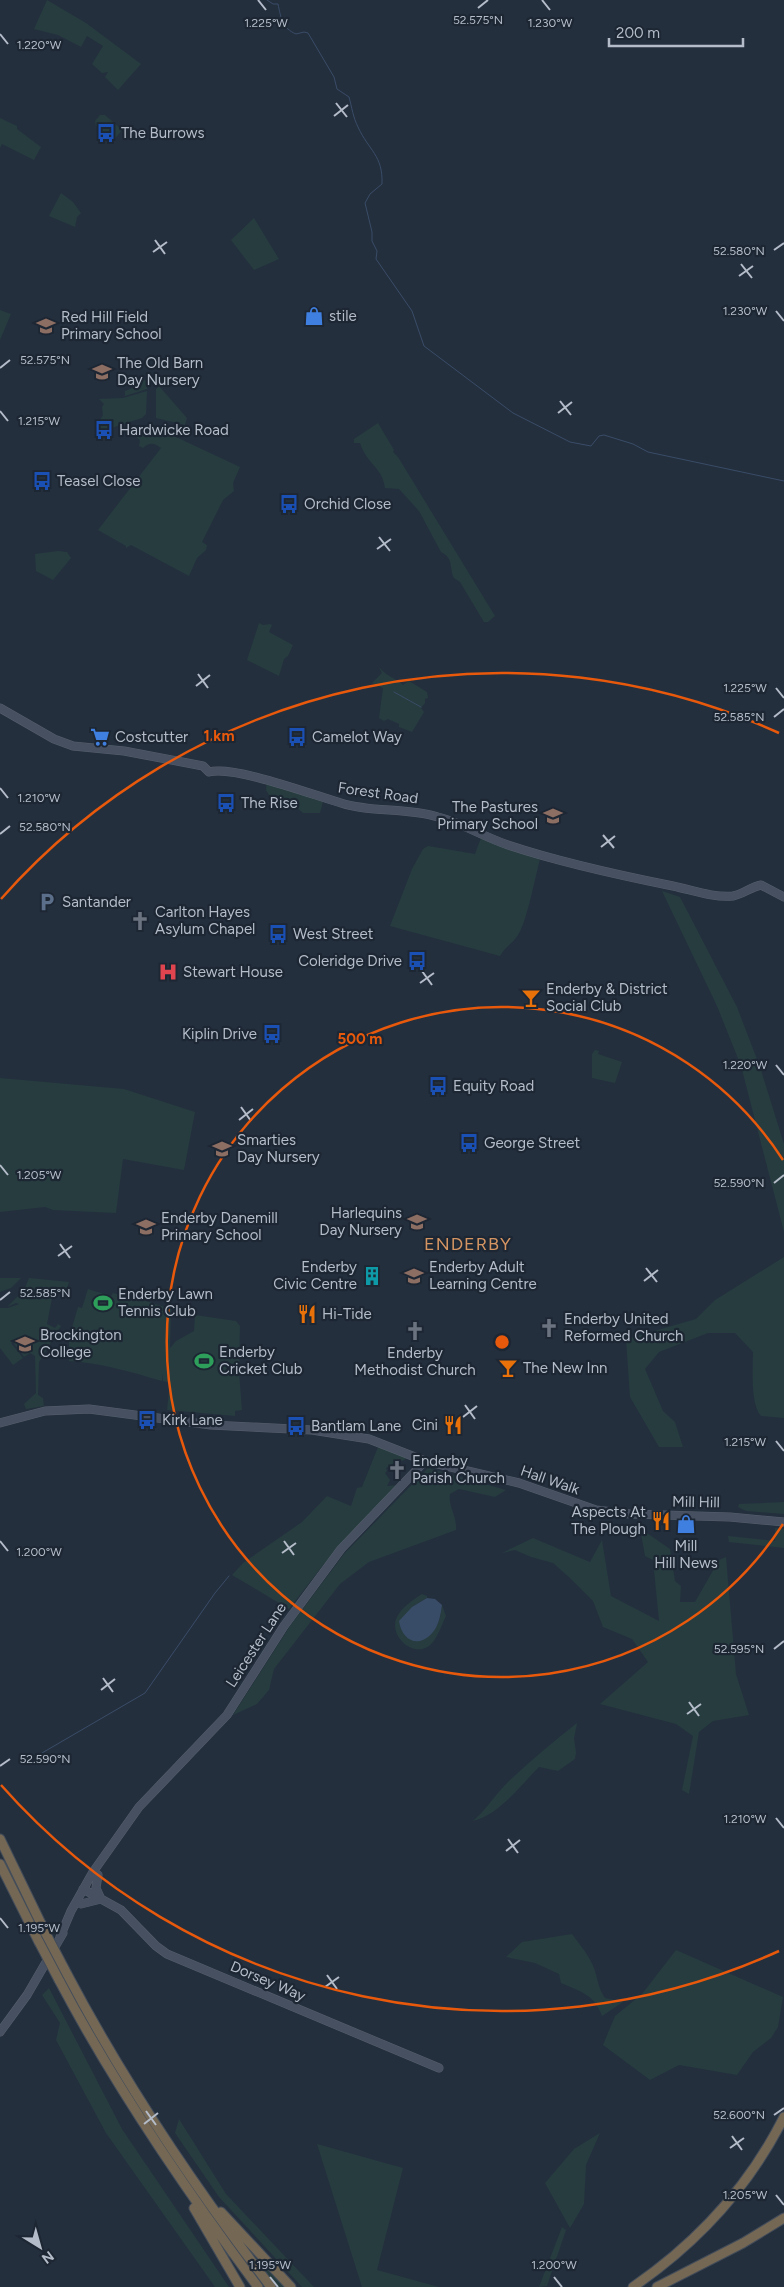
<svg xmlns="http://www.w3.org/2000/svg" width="784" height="2287" font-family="Figtree,sans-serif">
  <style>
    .green { fill: #263c3f }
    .water { fill: #394c67 }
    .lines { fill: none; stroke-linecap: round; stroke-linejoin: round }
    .stream { stroke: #394c67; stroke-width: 1 }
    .secondary-casing { stroke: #565f6c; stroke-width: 9 }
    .highway-casing { stroke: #434c59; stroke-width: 11 }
    .secondary { stroke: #465061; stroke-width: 8 }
    .highway { stroke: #746855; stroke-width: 9 }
    .highway-bridge-casing { stroke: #434c59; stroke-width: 11; stroke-linecap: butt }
    .highway-bridge { stroke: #746855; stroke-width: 9 }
    .ticks { fill: none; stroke: #b4bcc9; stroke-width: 2 }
    .ring { fill: none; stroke: #e8590c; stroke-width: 2.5 }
    .labels { text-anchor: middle; stroke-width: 4.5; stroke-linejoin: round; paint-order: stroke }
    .poi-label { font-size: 15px; fill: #b4bcc9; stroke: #1d2633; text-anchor: start }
    .street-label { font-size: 15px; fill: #b4bcc9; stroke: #1d2633 }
    .quarter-label { font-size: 18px; letter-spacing: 1px; fill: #d59563; stroke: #1d2633 }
    .ticks-label { font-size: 12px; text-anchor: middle; fill: #b4bcc9; stroke: #1d2633; stroke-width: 4.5; stroke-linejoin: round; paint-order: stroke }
    .centre { fill: #e8590c; stroke: #1d2633; stroke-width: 2.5 }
    .ring-label { font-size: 15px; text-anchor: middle; font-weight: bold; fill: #e8590c; stroke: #1d2633; stroke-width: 4.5; stroke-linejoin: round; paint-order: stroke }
  </style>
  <rect width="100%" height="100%" fill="#242f3e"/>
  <!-- green -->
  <path class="green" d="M47 0 86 23 141 64 118 90 105 77 108 72 102 73 92 64 103 46 87 36 81 47 58 35 34 29Z
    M100 115H105L122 130 113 141 96 126 95 121Z
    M0 118 17 126V129L41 147 34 160 2 144 0 148Z
    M61 193 73 202 81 213 77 217 75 227 49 216Z
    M254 218 279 259 254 270 231 240Z
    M0 310 11 314 0 340Z
    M139 379 148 381 147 389 125 396V391L138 386Z
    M159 386 187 418 185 425 156 418V389Z
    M147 391 146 414 142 418 99 432 97 425 103 415 102 407 104 404 99 399 123 398Z
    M378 423 394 450 393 452 398 457 495 616 488 622H484L460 582 454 578C449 568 454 558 441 552L419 511 399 489 385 488C383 468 366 463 360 443H354V439Z
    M142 427 159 429 240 467 233 483 234 491 223 500 202 542 207 545 206 550 197 558 189 576 131 545 126 548V546L98 530 161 448C154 443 150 442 143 448L139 446 140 440 128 431Z
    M58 551 67 552 71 558 53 580 36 571 35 554Z
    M259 623 263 625 270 624 272 625 269 632 293 645 288 656 284 659 279 676 247 660Z
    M379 667C386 676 395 678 403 685L409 681 427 692 428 698 425 699V703L421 708 424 712 412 732 399 727V724L388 719 384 721 379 718 383 688 372 683 382 673Z
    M267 781 324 798 320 813H303C294 802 275 808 266 790Z
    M482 835 541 855C536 873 527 922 518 935 513 943 505 947 500 956L390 926 412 869 423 849 428 846 475 854Z
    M662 891 680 897 737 1007 760 1067 784 1144V1232L741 1066 717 1006Z
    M595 1050 599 1051 598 1054 622 1062 615 1083 592 1078V1054Z
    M0 1078 124 1089 195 1112 184 1170 123 1159 116 1213 53 1210 45 1207 0 1212Z
    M784 1257V1418L761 1416C750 1404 753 1368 753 1352L735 1333H708L659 1352 645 1369 663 1411 675 1422 683 1447H659L630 1397 626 1339 696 1319 715 1300Z
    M0 1278H21L11 1288 0 1292Z
    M29 1278 69 1282 67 1288H55L52 1296 24 1290Z
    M88 1289 111 1296 113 1293 123 1296 124 1294 171 1309 170 1348 176 1341 194 1331 195 1315 236 1321 240 1326 239 1372 242 1410 235 1411V1416L167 1410 170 1382 169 1379 167 1382 163 1381V1373L162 1381C131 1372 101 1363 69 1361V1338L78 1307 82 1308Z
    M22 1292 52 1298 47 1324 55 1328 58 1324 61 1326 39 1362 38 1395 43 1398 44 1406 26 1409 24 1404 36 1393 35 1356 30 1353 24 1357 13 1342 11 1343 23 1358 13 1365 0 1348V1308H8L19 1304 16 1303 7 1307Z
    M378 1447 409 1457 402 1461 400 1459 386 1468 387 1471 385 1473 390 1480 387 1486 400 1485 324 1564 289 1609 232 1575 243 1563 302 1522 327 1496 351 1506 357 1488 362 1487Z
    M428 1468 506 1490 495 1497 459 1489 450 1494C448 1507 457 1515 456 1530L369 1562 340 1584 274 1669 269 1690 257 1704 233 1715 290 1626 344 1554Z
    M784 1502V1514L746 1511 738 1507 739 1504Z
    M640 1528 670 1549 675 1581 681 1586 680 1602H695L719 1560 726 1557 736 1674 749 1715 713 1721 699 1732 689 1794 682 1790 693 1736 676 1724 600 1704 648 1662 632 1639 603 1627 593 1601 570 1578 553 1563 531 1557 515 1550 502 1553 533 1538 590 1562 602 1540 611 1596 659 1621 653 1560 645 1556Z
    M775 1528 784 1529V1548L729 1542 728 1536 775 1541Z
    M422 1594 427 1596V1598L412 1607 426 1638C437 1630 441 1618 442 1605L446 1616C442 1624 437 1640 429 1646 412 1658 388 1635 397 1617 401 1608 414 1599 422 1594Z
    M577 1723 574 1738 576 1753 575 1759 558 1771 539 1767C520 1786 499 1815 473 1821 487 1809 496 1793 509 1781 531 1760 554 1741 577 1723Z
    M572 1934C580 1945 589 1955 594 1968 598 1979 598 1988 605 1998L623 2002 602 2016C594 1994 581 1992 561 1983L559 1974 535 1963 506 1957 522 1942Z
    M676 1950 783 1997 778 2027 771 2038 753 2052 737 2075 679 2065 650 2080 603 2045 615 2016 642 1994Z
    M49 1988 122 2129 229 2287H215L106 2133 56 2040 60 2023 42 1995Z
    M179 2119 226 2194 314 2287H302L219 2197 175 2133Z
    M600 2133 586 2165 584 2204 570 2228 545 2183 574 2149Z
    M317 2144 403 2168 377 2270 439 2287H362Z
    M562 2227 566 2230 547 2286 539 2287Z
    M256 2256 285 2287H277L253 2257Z"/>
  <!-- water -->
  <path class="water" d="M427 1598 435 1599 442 1605C441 1613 439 1625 433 1632 419 1649 402 1641 399 1621L412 1607Z"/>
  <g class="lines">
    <!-- stream -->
    <path class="stream" d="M267 0 273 4H278C281 18 282 28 296 34L304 32 308 33 334 77 337 89 349 97C352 108 353 117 358 127 369 151 383 155 382 184L370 194 365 203 372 232V241L377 251 376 259 412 311 424 346 513 413 570 442 591 446 599 436 604 435 633 444 648 452 784 481
      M394 692 421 707
      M42 1753 145 1693 215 1593 229 1576"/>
    <!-- secondary casing -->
    <g class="secondary-casing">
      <path id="secondary" d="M0 708 54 739 73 746 124 751 203 766 209 772C234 765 313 795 341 803 372 813 406 807 438 817 462 823 484 837 508 845 562 863 618 875 673 886 692 890 714 898 733 896 743 894 751 887 761 885L784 897
        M0 1423 45 1411 89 1409 211 1425 312 1430 369 1439 425 1461 519 1483 596 1510 630 1514 730 1517 784 1522
        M98 1875 96 1888 101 1899
        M83 1889 121 1910 156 1946 167 1954 439 2068
        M81 1904 101 1899
        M60 1937 71 1911 93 1872 139 1807 227 1715 284 1626 341 1549 425 1461
        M0 2032 27 1995 63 1933"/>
    </g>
    <!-- highway casing -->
    <g class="highway-casing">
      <path id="highway" d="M0 1839 46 1934
        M0 1864 39 1942
        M67 1974C125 2084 195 2188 271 2287
        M59 1980C116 2088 185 2189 258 2287
        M194 2208 240 2287
        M221 2212 291 2287
        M633 2287C697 2243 749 2187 784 2117
        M657 2287 743 2243 784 2218"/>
    </g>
    <!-- secondary -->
    <use href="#secondary" class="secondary"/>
    <!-- highway -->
    <use href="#highway" class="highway"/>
    <!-- highway-bridge casing -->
    <g class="highway-bridge-casing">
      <path id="highway-bridge" d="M46 1934 67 1974
        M39 1942 59 1980"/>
    </g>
    <!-- highway-bridge -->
    <use href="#highway-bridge" class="highway-bridge"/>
  </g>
  <!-- ticks -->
  <path class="ticks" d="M258 0 266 10M542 0 550 10M478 8 488 0M0 34 8 44M336 103 347 117M334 116 348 105M155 240 165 254M774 250 784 243M153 252 167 242M741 264 752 278M739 276 753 266M776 311 784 321M0 368 10 360M560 401 571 415M0 411 8 421M558 413 572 402M379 537 390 551M377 549 391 539M198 674 208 688M196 686 210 675M776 688 784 698M774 717 784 709M0 788 8 798M0 834 10 826M603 835 614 848M601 847 615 836M422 971 432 985M420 983 434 973M776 1065 784 1075M241 1107 251 1121M239 1120 253 1109M0 1165 8 1175M774 1183 784 1175M60 1244 70 1258M58 1256 72 1246M646 1268 657 1282M644 1281 658 1270M0 1300 10 1292M465 1405 475 1419M463 1417 477 1406M776 1441 784 1451M0 1541 8 1551M284 1541 294 1555M282 1553 296 1543M774 1649 784 1641M103 1678 113 1692M101 1690 115 1679M689 1702 699 1716M687 1714 701 1704M0 1766 10 1759M776 1818 784 1828M508 1839 518 1853M506 1851 520 1840M0 1918 8 1928M327 1975 337 1989M325 1987 339 1977M146 2111 156 2125M774 2115 784 2108M144 2124 158 2113M732 2136 742 2150M730 2148 744 2138M776 2195 784 2205M270 2277 278 2287M554 2277 562 2287"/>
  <!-- distance rings -->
  <g class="ring">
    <path d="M783 1524A335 335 0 1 1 783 1160"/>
    <path d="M779 1951A669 669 0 0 1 1 1785M1 899A669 669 0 0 1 779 733"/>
  </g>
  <!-- icons -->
  <defs>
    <g id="bus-bare" transform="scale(1.5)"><path d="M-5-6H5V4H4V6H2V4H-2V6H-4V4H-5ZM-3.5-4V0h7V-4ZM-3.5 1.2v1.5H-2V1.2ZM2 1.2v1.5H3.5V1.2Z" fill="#1a4fb4" stroke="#1d2633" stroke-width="2.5" paint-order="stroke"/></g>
    <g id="shop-bare" transform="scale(1.5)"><path d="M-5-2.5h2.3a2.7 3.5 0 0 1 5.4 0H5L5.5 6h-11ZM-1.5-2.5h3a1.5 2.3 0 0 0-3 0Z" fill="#3f7fe0" stroke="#1d2633" stroke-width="2.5" paint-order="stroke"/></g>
    <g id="school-bare" transform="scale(1.5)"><path d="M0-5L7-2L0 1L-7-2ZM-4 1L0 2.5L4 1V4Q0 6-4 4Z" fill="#8d6e63" stroke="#1d2633" stroke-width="2.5" paint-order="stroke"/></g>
    <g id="supermarket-bare" transform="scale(1.5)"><path d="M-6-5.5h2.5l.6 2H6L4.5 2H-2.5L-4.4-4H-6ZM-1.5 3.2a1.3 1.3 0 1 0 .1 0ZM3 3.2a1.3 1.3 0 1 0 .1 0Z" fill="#3f7fe0" stroke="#1d2633" stroke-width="2.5" paint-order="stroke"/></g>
    <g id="parking-bare" transform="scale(1.5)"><path d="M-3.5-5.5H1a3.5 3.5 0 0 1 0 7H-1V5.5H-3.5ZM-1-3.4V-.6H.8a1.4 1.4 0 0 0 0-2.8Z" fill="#5c6f8a" stroke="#1d2633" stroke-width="2.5" paint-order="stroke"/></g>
    <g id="church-bare" transform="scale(1.5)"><path d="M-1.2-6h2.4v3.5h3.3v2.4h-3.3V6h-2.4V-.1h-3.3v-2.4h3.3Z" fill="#6b7280" stroke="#1d2633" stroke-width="2.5" paint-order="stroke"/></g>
    <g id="hospital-bare" transform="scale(1.5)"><path d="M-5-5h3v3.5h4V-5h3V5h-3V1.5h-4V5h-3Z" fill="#e0444e" stroke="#1d2633" stroke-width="2.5" paint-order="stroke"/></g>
    <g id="bar-bare" transform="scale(1.5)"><path d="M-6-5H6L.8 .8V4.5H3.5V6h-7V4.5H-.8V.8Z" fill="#e8710a" stroke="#1d2633" stroke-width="2.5" paint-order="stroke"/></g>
    <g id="building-bare" transform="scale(1.5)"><path d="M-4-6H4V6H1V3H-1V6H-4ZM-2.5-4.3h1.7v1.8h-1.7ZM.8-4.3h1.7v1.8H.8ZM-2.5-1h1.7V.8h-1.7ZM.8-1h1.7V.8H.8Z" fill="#0f9aa8" stroke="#1d2633" stroke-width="2.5" paint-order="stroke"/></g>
    <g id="university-bare" transform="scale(1.5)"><path d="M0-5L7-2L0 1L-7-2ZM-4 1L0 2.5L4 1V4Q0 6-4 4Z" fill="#8d6e63" stroke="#1d2633" stroke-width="2.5" paint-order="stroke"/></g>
    <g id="stadium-bare" transform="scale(1.5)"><path d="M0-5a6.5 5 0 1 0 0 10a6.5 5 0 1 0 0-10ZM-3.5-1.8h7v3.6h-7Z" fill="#2e9e5b" stroke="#1d2633" stroke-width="2.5" paint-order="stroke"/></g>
    <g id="restaurant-bare" transform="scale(1.5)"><path d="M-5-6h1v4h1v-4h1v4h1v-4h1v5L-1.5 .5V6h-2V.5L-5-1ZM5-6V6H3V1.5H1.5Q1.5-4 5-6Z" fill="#e8710a" stroke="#1d2633" stroke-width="2.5" paint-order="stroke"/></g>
  </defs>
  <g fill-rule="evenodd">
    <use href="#bus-bare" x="106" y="133"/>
    <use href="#shop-bare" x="314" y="316"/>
    <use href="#school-bare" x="46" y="326"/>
    <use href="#school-bare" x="102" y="372"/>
    <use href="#bus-bare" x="104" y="430"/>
    <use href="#bus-bare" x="42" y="481"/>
    <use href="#bus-bare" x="289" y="504"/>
    <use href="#supermarket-bare" x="100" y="737"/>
    <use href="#bus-bare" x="297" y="737"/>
    <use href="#bus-bare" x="226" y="803"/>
    <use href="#school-bare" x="553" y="816"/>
    <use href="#parking-bare" x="47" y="902"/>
    <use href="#church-bare" x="140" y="921"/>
    <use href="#bus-bare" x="278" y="934"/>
    <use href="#bus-bare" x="417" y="961"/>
    <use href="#hospital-bare" x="168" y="972"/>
    <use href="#bar-bare" x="531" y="998"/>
    <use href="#bus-bare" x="272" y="1034"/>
    <use href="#bus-bare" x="438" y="1086"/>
    <use href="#bus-bare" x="469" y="1143"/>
    <use href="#school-bare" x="222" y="1149"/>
    <use href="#school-bare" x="417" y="1222"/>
    <use href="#school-bare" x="146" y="1227"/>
    <use href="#building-bare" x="372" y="1276"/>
    <use href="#university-bare" x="414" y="1276"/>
    <use href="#stadium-bare" x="103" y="1303"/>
    <use href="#restaurant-bare" x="307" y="1314"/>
    <use href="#church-bare" x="549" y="1328"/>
    <use href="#church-bare" x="415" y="1331"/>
    <use href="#school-bare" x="25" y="1344"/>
    <use href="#stadium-bare" x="204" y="1361"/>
    <use href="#bar-bare" x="508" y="1368"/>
    <use href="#bus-bare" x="147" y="1420"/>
    <use href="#restaurant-bare" x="453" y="1425"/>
    <use href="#bus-bare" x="296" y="1426"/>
    <use href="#church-bare" x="397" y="1470"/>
    <use href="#restaurant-bare" x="661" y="1521"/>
    <use href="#shop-bare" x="686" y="1524"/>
  </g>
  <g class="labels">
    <!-- poi labels -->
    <g class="poi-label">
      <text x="121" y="138">The Burrows</text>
      <text x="329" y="321">stile</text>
      <text x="61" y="322">Red Hill Field<tspan x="61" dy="17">Primary School</tspan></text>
      <text x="117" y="368">The Old Barn<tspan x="117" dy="17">Day Nursery</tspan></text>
      <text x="119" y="435">Hardwicke Road</text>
      <text x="57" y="486">Teasel Close</text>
      <text x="304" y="509">Orchid Close</text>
      <text x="115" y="742">Costcutter</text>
      <text x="312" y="742">Camelot Way</text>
      <text x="241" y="808">The Rise</text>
      <text x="538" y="812" text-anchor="end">The Pastures<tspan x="538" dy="17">Primary School</tspan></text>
      <text x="62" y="907">Santander</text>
      <text x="155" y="917">Carlton Hayes<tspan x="155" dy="17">Asylum Chapel</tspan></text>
      <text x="293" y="939">West Street</text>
      <text x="402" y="966" text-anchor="end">Coleridge Drive</text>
      <text x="183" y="977">Stewart House</text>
      <text x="546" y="994">Enderby &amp; District<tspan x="546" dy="17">Social Club</tspan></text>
      <text x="257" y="1039" text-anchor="end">Kiplin Drive</text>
      <text x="453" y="1091">Equity Road</text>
      <text x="237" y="1145">Smarties<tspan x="237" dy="17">Day Nursery</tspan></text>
      <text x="484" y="1148">George Street</text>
      <text x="402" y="1218" text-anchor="end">Harlequins<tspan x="402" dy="17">Day Nursery</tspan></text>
      <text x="161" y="1223">Enderby Danemill<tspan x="161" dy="17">Primary School</tspan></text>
      <text x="357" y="1272" text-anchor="end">Enderby<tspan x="357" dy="17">Civic Centre</tspan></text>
      <text x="429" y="1272">Enderby Adult<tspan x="429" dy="17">Learning Centre</tspan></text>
      <text x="118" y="1299">Enderby Lawn<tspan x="118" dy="17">Tennis Club</tspan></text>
      <text x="322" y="1319">Hi-Tide</text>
      <text x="564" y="1324">Enderby United<tspan x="564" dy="17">Reformed Church</tspan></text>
      <text x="40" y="1340">Brockington<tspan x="40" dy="17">College</tspan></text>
      <text x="219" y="1357">Enderby<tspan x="219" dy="17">Cricket Club</tspan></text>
      <text x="415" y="1358" text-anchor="middle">Enderby<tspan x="415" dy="17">Methodist Church</tspan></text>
      <text x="523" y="1373">The New Inn</text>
      <text x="162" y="1425">Kirk Lane</text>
      <text x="438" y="1430" text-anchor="end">Cini</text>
      <text x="311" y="1431">Bantlam Lane</text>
      <text x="412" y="1466">Enderby<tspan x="412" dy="17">Parish Church</tspan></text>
      <text x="646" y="1517" text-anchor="end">Aspects At<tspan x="646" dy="17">The Plough</tspan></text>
      <text x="686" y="1551" text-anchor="middle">Mill<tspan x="686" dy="17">Hill News</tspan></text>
    </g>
    <!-- street labels -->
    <g class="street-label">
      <text transform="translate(378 793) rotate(8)" y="5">Forest Road</text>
      <text transform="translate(550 1480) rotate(19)" y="5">Hall Walk</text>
      <text transform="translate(696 1502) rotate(1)" y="5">Mill Hill</text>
      <text transform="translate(256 1645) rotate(-57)" y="5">Leicester Lane</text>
      <text transform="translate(268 1981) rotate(23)" y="5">Dorsey Way</text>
    </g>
    <!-- quarter labels -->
    <g class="quarter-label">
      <text x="468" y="1250">ENDERBY</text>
    </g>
  </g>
  <g class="ticks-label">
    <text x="478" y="24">52.575°N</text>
    <text x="266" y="27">1.225°W</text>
    <text x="550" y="27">1.230°W</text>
    <text x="39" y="49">1.220°W</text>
    <text x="739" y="255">52.580°N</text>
    <text x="745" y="315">1.230°W</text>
    <text x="45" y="364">52.575°N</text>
    <text x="39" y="425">1.215°W</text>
    <text x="745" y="692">1.225°W</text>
    <text x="739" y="721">52.585°N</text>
    <text x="39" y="802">1.210°W</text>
    <text x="45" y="831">52.580°N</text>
    <text x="745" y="1069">1.220°W</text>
    <text x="39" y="1179">1.205°W</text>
    <text x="739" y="1187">52.590°N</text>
    <text x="45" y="1297">52.585°N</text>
    <text x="745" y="1446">1.215°W</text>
    <text x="39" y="1556">1.200°W</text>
    <text x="739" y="1653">52.595°N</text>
    <text x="45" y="1763">52.590°N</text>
    <text x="745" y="1823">1.210°W</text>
    <text x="39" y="1932">1.195°W</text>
    <text x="739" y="2119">52.600°N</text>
    <text x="745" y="2199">1.205°W</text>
    <text x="270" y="2269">1.195°W</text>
    <text x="554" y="2269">1.200°W</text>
  </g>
  <circle cx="502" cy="1342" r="8" class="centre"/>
  <g class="ring-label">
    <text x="219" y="741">1 km</text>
    <text x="360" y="1044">500 m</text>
  </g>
  <!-- north arrow -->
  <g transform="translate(40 2247) rotate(143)" stroke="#1d2633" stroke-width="4" paint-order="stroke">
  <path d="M0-4L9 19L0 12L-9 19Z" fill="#b4bcc9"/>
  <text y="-8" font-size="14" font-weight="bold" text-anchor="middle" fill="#b4bcc9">N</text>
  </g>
  <!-- scale -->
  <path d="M609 38v8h134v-8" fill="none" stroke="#b4bcc9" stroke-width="2.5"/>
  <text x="616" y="38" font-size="15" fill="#b4bcc9" stroke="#1d2633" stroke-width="4" paint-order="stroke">200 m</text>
</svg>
